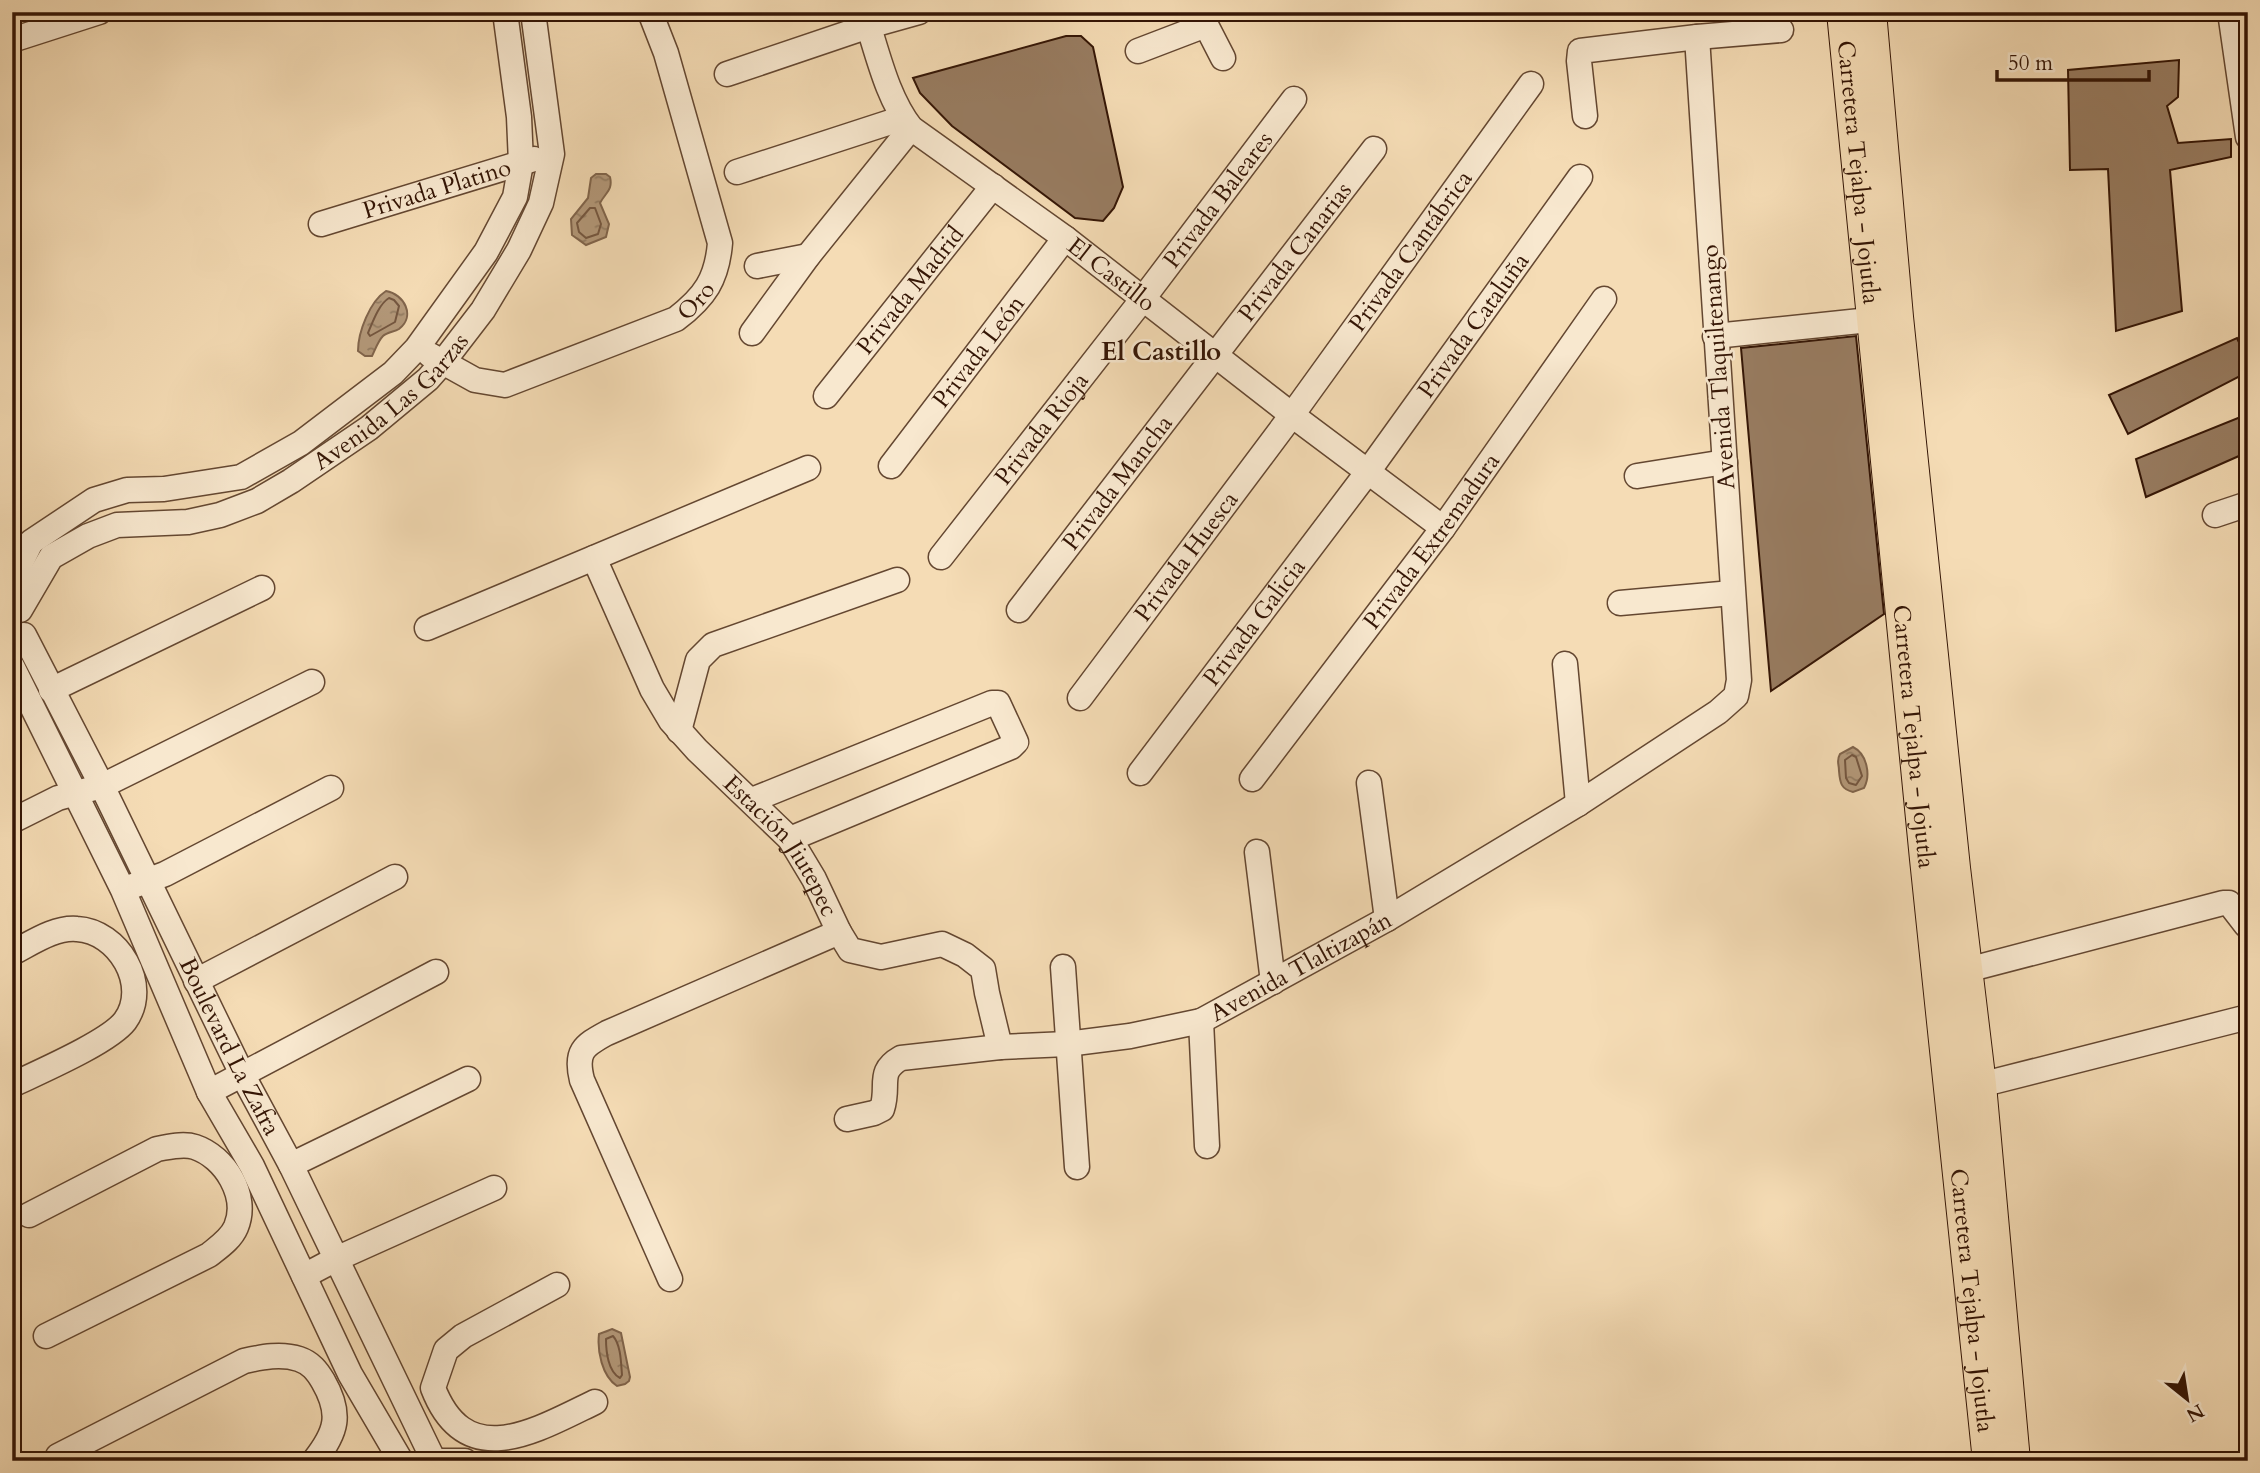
<svg xmlns="http://www.w3.org/2000/svg" width="2260" height="1473" font-family="Cardo,serif">
  <style>
    .water { fill: url(#water-ripples); stroke: #80644b; stroke-width: 2 }
    .lines { fill: none; stroke-linecap: round; stroke-linejoin: round }
    .shore { stroke: #74563f; stroke-width: 2 }
    .building { fill: #987c61; stroke: #341505; stroke-width: 2 }
    .minor-casing { stroke: #644731; stroke-width: 27 }
    .major-casing { stroke: #341505; stroke-width: 34 }
    .minor { stroke: #f8e8cf; stroke-width: 24 }
    .major { stroke: #f5dcb5; stroke-width: 32 }
    .labels { text-anchor: middle; stroke-width: 5; stroke-linejoin: round; paint-order: stroke }
    .street-label { font-size: 24px; fill: #341505; stroke: #f8e8cf }
    .neighbourhood-label { font-size: 26px; font-weight: bold; fill: #341505; stroke: #f8e8cf }
  </style>
  <defs>
    <pattern id="water-ripples" width="26" height="14" patternUnits="userSpaceOnUse" patternTransform="scale(1.75)"><rect width="26" height="14" fill="#b39879"/><path d="M2 4q2-2 4 0t4 0M15 11q2-2 4 0t4 0" fill="none" stroke="#927b61"/></pattern>
  </defs>
  <rect width="100%" height="100%" fill="#f5dcb5"/>
  <filter id="stains"><feTurbulence type="fractalNoise" baseFrequency=".00286" numOctaves="4"/><feColorMatrix values="0 0 0 0 .2 0 0 0 0 .09 0 0 0 0 .02 0 0 0 .5 -.17"/></filter>
  <radialGradient id="worn" r=".72"><stop offset=".6" stop-color="#630" stop-opacity="0"/><stop offset="1" stop-color="#630" stop-opacity=".3"/></radialGradient>
  <!-- water -->
  <path class="water" d="M596 174H606L610 177C613 190 606 192 600 203L609 224 606 237 586 245 572 235 571 219 588 198 591 178Z
    M386 291C404 294 416 316 399 329 394 332 387 332 383 336 378 341 375 350 372 356H365L358 351C358 332 370 301 386 291Z
    M1853 747C1867 754 1871 775 1864 788L1853 792C1841 789 1840 783 1839 771 1839 763 1836 761 1840 754Z
    M612 1329 621 1333 630 1377 629 1381 625 1384 617 1386C602 1376 597 1351 599 1334Z"/>
  <g class="lines">
    <!-- shore -->
    <path class="shore" d="M590 208H595L601 224 598 234 586 238 579 232 577 223Z
      M389 298 394 300 399 306 395 322 370 336 368 333C373 321 379 304 389 298Z
      M1852 755 1856 757 1862 776 1856 785 1849 783 1846 778 1845 760Z
      M613 1336C621 1345 621 1363 622 1375L620 1378C608 1372 606 1351 606 1339Z"/>
  </g>
  <!-- building -->
  <path class="building" d="M1066 36H1081L1093 47 1123 187 1114 208 1103 221 1075 218 952 126 920 93 913 78Z
    M2179 60 2178 97 2167 106 2178 143 2231 139V157L2170 170 2182 311 2116 331 2108 169 2070 170 2068 70Z
    M1856 336 1884 614 1771 691 1741 348Z
    M2237 338 2248 362V372L2128 434 2109 395Z
    M2248 414V452L2146 497 2136 459Z"/>
  <g class="lines">
    <!-- minor casing -->
    <g class="minor-casing">
      <g id="minor">
        <path id="s1" d="M864 12C877 50 886 96 911 128L1065 238 1292 415 1443 528"/>
        <path d="M1203 12 1206 25 1223 58"/>
        <path d="M2230 12 2248 137"/>
        <path d="M12 40 99 12"/>
        <path d="M1138 51 1206 25"/>
        <path d="M727 74 869 26 919 12"/>
        <path d="M1585 116 1579 61 1580 51 1697 37 1781 30"/>
        <path d="M737 172 903 118"/>
        <path id="s2" d="M321 224 534 159"/>
        <path d="M757 266 808 256"/>
        <path d="M752 333 808 256 911 128"/>
        <path d="M1715 336 1889 318"/>
        <path id="s3" d="M430 355 475 380 505 385 676 319C705 297 717 279 720 243L666 53 650 12"/>
        <path id="s4" d="M826 396 993 186"/>
        <path id="s5" d="M891 466 1065 238"/>
        <path d="M1637 476 1725 462"/>
        <path d="M2215 515 2248 504"/>
        <path id="s6" d="M941 557 1142 300 1294 99"/>
        <path id="s7" d="M594 558 652 689 671 721 697 750 790 839 814 879 839 932 850 950 881 957 942 944 965 955 983 969 987 993 1000 1047"/>
        <path d="M12 581 31 542 94 500 127 490 164 489 241 477 301 443 393 373 417 348 486 252 515 197 521 163 519 117 505 12"/>
        <path d="M1620 603 1732 593"/>
        <path id="s8" d="M20 610 51 557 88 536 117 525 188 522 220 515 257 501 291 481 369 428 428 379 443 362 483 310 519 250 541 203 552 154 533 12"/>
        <path id="s9" d="M1019 610 1374 149"/>
        <path d="M427 628 808 468"/>
        <path id="s10" d="M24 635 102 786 242 1074 291 1165 434 1461"/>
        <path d="M1565 664 1578 804"/>
        <path d="M12 666 123 890 209 1092 252 1166 350 1374 401 1461"/>
        <path d="M51 690 262 588"/>
        <path id="s11" d="M1080 698 1292 415 1531 84"/>
        <path d="M679 731 698 660 713 645 897 580"/>
        <path id="s12" d="M1140 773 1367 473 1580 177"/>
        <path id="s13" d="M1252 779 1443 528 1604 299"/>
        <path d="M1369 783 1387 919"/>
        <path d="M752 800 992 703H998L1016 742 1011 747 790 839"/>
        <path d="M12 821 58 798 102 786 312 682"/>
        <path d="M1257 852 1273 982"/>
        <path d="M133 886 165 874 331 788"/>
        <path d="M12 953C32 943 54 927 77 929 118 931 151 985 125 1021 109 1042 39 1072 12 1085"/>
        <path d="M1063 967 1077 1167"/>
        <path d="M1967 970 2223 903H2229L2246 925"/>
        <path d="M196 981 395 877"/>
        <path d="M1201 1021 1207 1146"/>
        <path d="M1980 1085 2248 1017"/>
        <path d="M209 1092 436 972"/>
        <path id="s14" d="M847 1119 874 1113 882 1109C890 1085 876 1072 901 1058L1000 1047 1067 1044 1130 1036 1201 1021 1387 919 1578 804 1718 712 1736 696 1739 680 1697 37"/>
        <path d="M291 1165 468 1079"/>
        <path d="M29 1215 157 1149C169 1147 183 1143 195 1147 225 1157 249 1196 236 1227 231 1239 219 1247 209 1255L46 1336"/>
        <path d="M304 1276 336 1259 494 1188"/>
        <path d="M670 1279 582 1080C575 1052 583 1046 607 1033L839 932"/>
        <path d="M557 1285 463 1336 446 1350 433 1388C466 1473 535 1431 595 1402"/>
        <path d="M58 1456 244 1361C262 1357 281 1353 299 1359 311 1363 317 1371 323 1381 342 1414 337 1432 314 1461"/>
        <path d="M437 1461H465"/>
      </g>
    </g>
    <!-- major casing -->
    <g class="major-casing">
      <g id="major">
        <path id="s15" d="M1843 12 1926 859 1989 1461"/>
        <path d="M1870 12 1897 317 1954 868 1980 1085 2014 1461"/>
      </g>
    </g>
    <!-- minor -->
    <use href="#minor" class="minor"/>
    <!-- major -->
    <use href="#major" class="major"/>
  </g>
  <g class="labels">
    <!-- street labels -->
    <g class="street-label">
      <text dy="8" stroke="none"><textPath href="#s15" startOffset="161">Carretera Tejalpa - Jojutla</textPath></text>
      <text dy="8" stroke="none"><textPath href="#s2" startOffset="121">Privada Platino</textPath></text>
      <text dy="8" stroke="none"><textPath href="#s6" startOffset="452">Privada Baleares</textPath></text>
      <text dy="8" stroke="none"><textPath href="#s11" startOffset="556">Privada Cantábrica</textPath></text>
      <text dy="8" stroke="none"><textPath href="#s9" startOffset="452">Privada Canarias</textPath></text>
      <text dy="8" stroke="none"><textPath href="#s1" startOffset="374">El Castillo</textPath></text>
      <text dy="8" stroke="none"><textPath href="#s4" startOffset="135">Privada Madrid</textPath></text>
      <text dy="8" stroke="none"><textPath href="#s3" startOffset="292">Oro</textPath></text>
      <text dy="8" stroke="none"><textPath href="#s12" startOffset="558">Privada Cataluña</textPath></text>
      <text dy="8" stroke="none"><textPath href="#s5" startOffset="144">Privada León</textPath></text>
      <text transform="translate(1718 367) rotate(-94)" y="8">Avenida Tlaquiltenango</text>
      <text dy="8" stroke="none"><textPath href="#s8" startOffset="446">Avenida Las Garzas</textPath></text>
      <text dy="8" stroke="none"><textPath href="#s6" startOffset="163">Privada Rioja</textPath></text>
      <text dy="8" stroke="none"><textPath href="#s9" startOffset="161">Privada Mancha</textPath></text>
      <text dy="8" stroke="none"><textPath href="#s13" startOffset="298">Privada Extremadura</textPath></text>
      <text dy="8" stroke="none"><textPath href="#s11" startOffset="177">Privada Huesca</textPath></text>
      <text dy="8" stroke="none"><textPath href="#s12" startOffset="189">Privada Galicia</textPath></text>
      <text dy="8" stroke="none"><textPath href="#s15" startOffset="728">Carretera Tejalpa - Jojutla</textPath></text>
      <text dy="8" stroke="none"><textPath href="#s7" startOffset="348">Estación Jiutepec</textPath></text>
      <text dy="8" stroke="none"><textPath href="#s14" startOffset="511">Avenida Tlaltizapán</textPath></text>
      <text dy="8" stroke="none"><textPath href="#s10" startOffset="460">Boulevard La Zafra</textPath></text>
      <text dy="8" stroke="none"><textPath href="#s15" startOffset="1295">Carretera Tejalpa - Jojutla</textPath></text>
    </g>
    <!-- neighbourhood labels -->
    <g class="neighbourhood-label">
      <text x="1161" y="360">El Castillo</text>
    </g>
  </g>
  <!-- margin -->
  <rect width="2260" height="1473" fill="none" stroke="#f5dcb5" stroke-width="42"/>
  <rect x="14" y="14" width="2232" height="1445" fill="none" stroke="#341505" stroke-width="3.5"/>
  <rect x="21" y="21" width="2218" height="1431" fill="none" stroke="#341505" stroke-width="2"/>
  <!-- north arrow -->
  <g transform="translate(2187 1399) rotate(150)" stroke="#f8e8cf" stroke-width="5" paint-order="stroke">
  <path d="M0-5L12 26L0 18L-12 26Z" fill="#341505"/>
  <text y="-10" font-size="19" font-weight="bold" text-anchor="middle" fill="#341505">N</text>
  </g>
  <!-- scale -->
  <path d="M1997 70v10h152v-10" fill="none" stroke="#341505" stroke-width="3.5"/>
  <text x="2008" y="70" font-size="21" fill="#341505" stroke="#f8e8cf" stroke-width="5" paint-order="stroke">50 m</text>
  <rect width="100%" height="100%" filter="url(#stains)"/>
  <rect width="100%" height="100%" fill="url(#worn)"/>
</svg>
